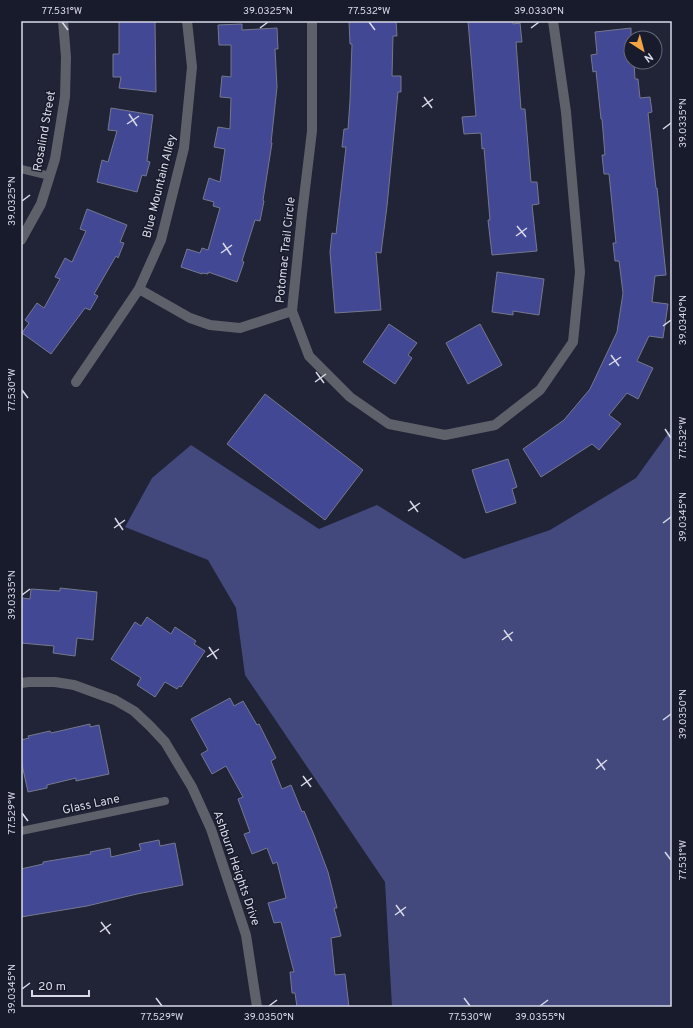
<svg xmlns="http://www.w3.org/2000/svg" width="693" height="1028" font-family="Overpass,sans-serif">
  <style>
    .green { fill: #43497d }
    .building { fill: #424894; stroke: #74788e }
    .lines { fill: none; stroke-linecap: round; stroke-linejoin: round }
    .service { stroke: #5e606a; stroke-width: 8 }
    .minor { stroke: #5e606a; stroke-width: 10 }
    .ticks { fill: none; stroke: #d8dae7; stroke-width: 1.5 }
    .labels { text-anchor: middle; stroke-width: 3; stroke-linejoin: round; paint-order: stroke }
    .street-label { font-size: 12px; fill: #d8dae7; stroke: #181b2c }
    .neatline { fill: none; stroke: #d8dae7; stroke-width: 1.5 }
    .ticks-label { font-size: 10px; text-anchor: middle; fill: #d8dae7 }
  </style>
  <rect width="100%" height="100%" fill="#212436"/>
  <!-- green -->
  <path class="green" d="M672 428V1007H392L385 882 245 675 236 608 208 560 125 527 152 478 191 445 319 529 377 505 464 559 550 530 636 478Z"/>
  <!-- building -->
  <path class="building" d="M119 21H155L156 92 119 88 121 77H113V54H119Z
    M349 21H396L397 36H393L392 76H401V92H398L387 206 381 253 376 252 381 310 335 313 330 252 332 233 336 234 346 147H342L344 129H348L350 101 352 44H350Z
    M468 21H513V24L520 23 522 42H516L521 109H525L531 182H537L539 204 532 205 537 251 492 255 488 220H490L484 148 482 149 481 133 464 134 462 117 476 116Z
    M242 24V30L277 28 278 49H275L277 87 271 143H272L263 200 264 201 260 221 255 220 242 261 244 262 237 282 208 272V274L202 273V274L181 267 187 249 200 253 202 248 208 250 220 208 213 206 214 202 203 199 209 178 220 182 225 149 214 147 218 127 230 129 231 98 220 97 222 76 231 77V45H219L218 25Z
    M631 28V62H634L635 79H638L640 98 650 97 652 112 648 113 656 188H657L666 275 655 276 652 302 668 304 663 338 649 336 637 361 653 368 638 399 627 393 609 415 621 424 599 450 592 444 541 477 523 449 564 420 590 389 617 332 623 293 619 261H615L613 243H616L609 174H604L602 155H605L602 119H601L596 71 593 72 591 55 597 54 595 32Z
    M111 108 153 115 147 161 150 162 146 176 142 175 137 192 97 182 102 160 108 162 117 131 108 130Z
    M87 209 127 225 120 242 124 243 118 258 116 256 94 294 98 296 90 310 85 308 51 354 22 333 29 323 25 320 37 303 44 308 60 279 55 277 65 258 72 262 86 231 80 229Z
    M497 272 544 279 539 315 513 311V315L492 312Z
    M389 324 417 343 408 355 412 358 395 384 363 362Z
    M480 324 502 365 468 384 446 343Z
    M265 394 363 470 325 520 227 444Z
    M508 459 517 487 512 489 516 503 486 513 472 470Z
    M60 588 97 592 93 640 77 638 75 656 53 653 54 646 21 643 22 598 30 599 31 589 60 591Z
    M147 617 171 634 175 627 196 641 194 644 205 651 181 687 179 686 177 689 165 682 155 697 137 685 141 678 111 659 135 622 141 626Z
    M230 698 234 706 243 701 257 725 259 724 276 758 271 761 282 789 291 785 302 812 304 811 314 835 328 872 337 908H334L341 936 331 938 335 975 345 974 349 1007H297L295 993H292L290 972H294L281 922 274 923 268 903 286 898 277 862 273 864 267 848 252 854 244 834 250 832 238 799 243 797 226 766 212 774 201 754 208 750 191 719Z
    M90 724V727L99 725 109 774 76 781V778L47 785V788L28 792 21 760V740L29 738 28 736 50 731 51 733Z
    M159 840 160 846 175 843 183 885 137 894 87 906 21 917V869L43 864V862L91 854 90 852 110 848 111 857 141 850 139 844Z"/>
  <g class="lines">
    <!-- service -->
    <path class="service" d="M21 169 50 176
      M21 831 165 801"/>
    <!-- minor -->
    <path class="minor" d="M312 21V131L302 214 292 311 309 356 350 397 389 424 445 435 495 425 540 390 573 342 580 272 566 112 553 21
      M21 240 41 204 55 159 65 97 66 57 63 21
      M139 289 190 318 210 325 240 328 292 311
      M76 382 139 289 161 240 184 148 192 67 187 21
      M21 683 29 682H55L74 685 115 700 134 711 150 726 165 742 192 787 211 829 246 935 257 1007"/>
  </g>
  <!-- ticks -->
  <path class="ticks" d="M62 22 68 30M369 22 375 30M260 28 268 22M531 28 539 22M424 97 432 108M422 107 433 99M129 114 137 126M127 124 139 116M663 129 671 123M22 201 30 195M517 226 526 237M516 236 527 228M223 243 231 255M221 253 232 245M663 326 671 320M611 355 619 366M609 365 621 357M316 372 324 383M315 382 326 374M22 390 28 398M665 429 671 438M410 501 418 512M408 511 420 503M115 518 123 530M663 523 671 517M114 528 125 520M22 595 30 589M504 630 512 641M502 640 513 632M209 647 217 659M207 657 219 649M663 720 671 714M597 759 605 770M596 769 607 760M303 776 311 787M301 786 312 778M22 813 28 821M665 852 671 860M396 905 404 916M395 915 406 907M101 922 110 934M100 932 111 924M22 989 30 983M156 998 162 1006M464 998 470 1006M269 1006 277 1000M540 1006 548 1000"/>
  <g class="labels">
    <!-- street labels -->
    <g class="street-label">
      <text transform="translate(44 131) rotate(-80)" y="4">Rosalind Street</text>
      <text transform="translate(159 186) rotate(-76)" y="4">Blue Mountain Alley</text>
      <text transform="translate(285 250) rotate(-84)" y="4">Potomac Trail Circle</text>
      <text transform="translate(91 804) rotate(-12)" y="4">Glass Lane</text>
      <text transform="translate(237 868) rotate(71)" y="4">Ashburn Heights Drive</text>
    </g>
  </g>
  <!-- border -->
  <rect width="693" height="1028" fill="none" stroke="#181b2c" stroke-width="44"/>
  <!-- north arrow -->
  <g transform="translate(643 50) rotate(144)"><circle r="19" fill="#181b2c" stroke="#656777"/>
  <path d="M0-3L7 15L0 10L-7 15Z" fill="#f4a344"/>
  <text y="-6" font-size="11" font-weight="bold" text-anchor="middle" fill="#d8dae7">N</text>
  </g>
  <!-- scale -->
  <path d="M32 990v6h57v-6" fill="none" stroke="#d8dae7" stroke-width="2"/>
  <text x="38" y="990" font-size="12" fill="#d8dae7" stroke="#181b2c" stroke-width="3" paint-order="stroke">20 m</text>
  <rect x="22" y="22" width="649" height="984" class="neatline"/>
  <g class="ticks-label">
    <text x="62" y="14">77.531°W</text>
    <text x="268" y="14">39.0325°N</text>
    <text x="369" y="14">77.532°W</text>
    <text x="539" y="14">39.0330°N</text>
    <text transform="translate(682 123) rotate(-90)" y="4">39.0335°N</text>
    <text transform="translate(11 201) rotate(-90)" y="4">39.0325°N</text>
    <text transform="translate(682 320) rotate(-90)" y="4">39.0340°N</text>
    <text transform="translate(11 390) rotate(-90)" y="4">77.530°W</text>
    <text transform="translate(682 438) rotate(-90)" y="4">77.532°W</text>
    <text transform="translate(682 517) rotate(-90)" y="4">39.0345°N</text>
    <text transform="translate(11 595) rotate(-90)" y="4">39.0335°N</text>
    <text transform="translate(682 714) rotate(-90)" y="4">39.0350°N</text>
    <text transform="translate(11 813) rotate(-90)" y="4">77.529°W</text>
    <text transform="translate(682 860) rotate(-90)" y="4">77.531°W</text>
    <text transform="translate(11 989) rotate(-90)" y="4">39.0345°N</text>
    <text x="162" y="1020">77.529°W</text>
    <text x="269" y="1020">39.0350°N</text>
    <text x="470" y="1020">77.530°W</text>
    <text x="540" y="1020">39.0355°N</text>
  </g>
</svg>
